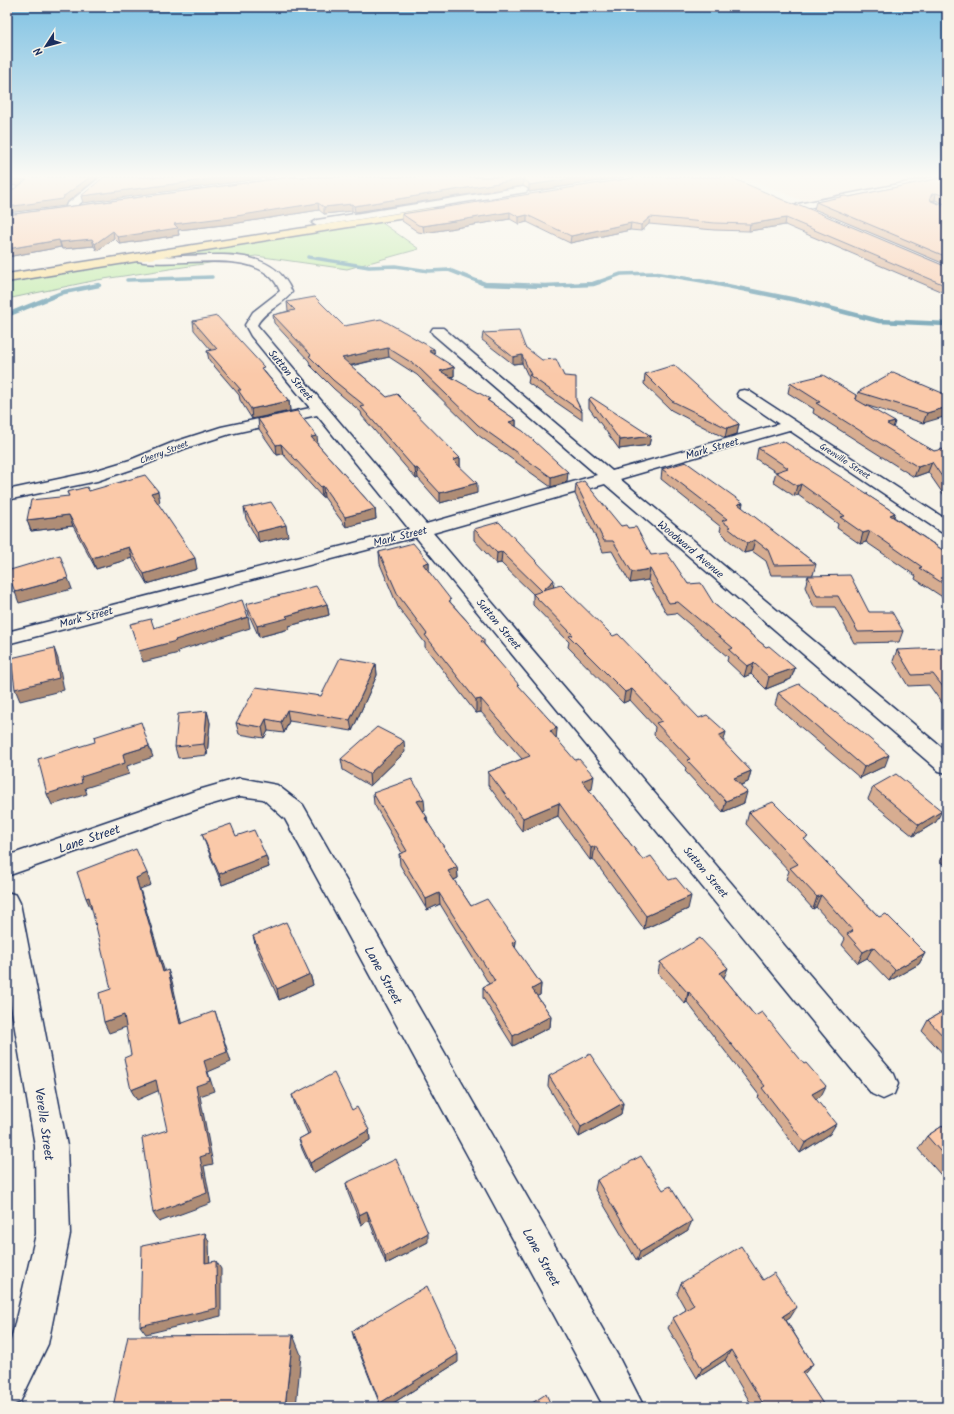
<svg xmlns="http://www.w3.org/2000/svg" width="954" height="1414" font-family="Kalam,sans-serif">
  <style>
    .built { fill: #f8e6d5 }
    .green { fill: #beeaa7; stroke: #6c8c82 }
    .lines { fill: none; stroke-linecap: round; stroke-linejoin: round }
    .stream-far1 { stroke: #5a93a9; stroke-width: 3.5 }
    .stream { stroke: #5a93a9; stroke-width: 4.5 }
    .minor-casing { stroke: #1b2f5e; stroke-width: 3 }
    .highway-casing { stroke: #1b2f5e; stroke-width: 3 }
    .minor { fill: #f7f3e8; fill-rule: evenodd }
    .highway { fill: #fadf96; fill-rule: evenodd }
    .wall { fill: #d7ad91; stroke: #1b2f5e }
    .shaded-wall { fill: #af8d76; stroke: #1b2f5e }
    .building { fill: #fac9a9; stroke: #1b2f5e }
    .labels { text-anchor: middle; stroke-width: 3; stroke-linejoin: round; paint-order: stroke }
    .far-street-label { font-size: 9px; fill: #1b2f5e; stroke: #f7f3e8 }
    .street-label { font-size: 11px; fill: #1b2f5e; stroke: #f7f3e8 }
    .near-street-label { font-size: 13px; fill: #1b2f5e; stroke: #f7f3e8 }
  </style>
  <rect width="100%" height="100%" fill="#f7f3e8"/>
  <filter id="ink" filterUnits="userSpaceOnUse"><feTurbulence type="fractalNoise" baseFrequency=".025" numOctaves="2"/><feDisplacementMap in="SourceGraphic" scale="8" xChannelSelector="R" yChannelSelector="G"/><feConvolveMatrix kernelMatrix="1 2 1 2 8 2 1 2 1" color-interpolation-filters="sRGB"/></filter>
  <g filter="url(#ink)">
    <!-- built -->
    <path class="built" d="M743 177H936L803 201Z"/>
    <!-- green -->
    <path class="green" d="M378 220 419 249 347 269 256 256 97 280 7 299V278Z"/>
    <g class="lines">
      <!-- stream-far1 -->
      <path class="stream-far1" d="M308 257 369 267 395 266 429 271 449 270 482 283
        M127 280 212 277
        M596 283 621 274 654 273 714 283"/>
      <!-- stream -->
      <path class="stream" d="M480 282 485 284 545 286 593 284 599 282
        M708 282 806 302 879 321 947 324
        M7 315 64 292 99 285"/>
      <!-- minor casing -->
      <g class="minor-casing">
        <path id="minor" d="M101 177H111L77 206 78 208 77 210H69L66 206 67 204Z
          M934 177H947V180L798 210 793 207 798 204Z
          M523 187 526 188 528 190 526 192 317 226 312 223 317 220Z
          M137 255C152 256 168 257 183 256 222 255 274 248 292 292 283 305 265 310 257 325L426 524 597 475 433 334 431 331 433 328H443L612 471 779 424 739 397 737 394 739 391 744 390 749 391 947 520V533L941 532 789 430 620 479 947 752V773L939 771 605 484 433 533 894 1074 898 1084 894 1094 883 1099 872 1094 416 537 7 644V632L409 529 317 415 230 434 186 448 142 466 97 481 7 500V490L87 473 130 460 174 442 221 427 310 408 251 336 245 325 253 312 280 291C261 242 174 271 133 260L131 258 133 256Z
          M240 778 277 785 303 805 618 1356 644 1407H604L285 819 263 799 240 796 209 805 7 876V856L195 791Z
          M7 892 16 895 20 903 67 1146 70 1234 48 1344 20 1402 7 1407V1349L11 1340 36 1234 35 1146 7 982Z"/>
      </g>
      <!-- highway casing -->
      <g class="highway-casing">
        <path id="highway" d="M432 208 436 209 437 211 436 213 7 282V274Z"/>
      </g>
      <!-- minor -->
      <use href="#minor" class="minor"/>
      <!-- highway -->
      <use href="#highway" class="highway"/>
    </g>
    <!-- wall -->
    <path class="wall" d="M7 177H99L66 203 65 206 19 186 7 185Z
      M290 177H624L529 192V189L523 186 355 212 352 211 324 214 319 210 232 224 178 230 179 235 120 244 114 238 97 251 94 246 62 249 61 247 7 257V215Z
      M947 177V205L935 200H931L947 207V265L814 209 816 202 849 197 937 179V178Z
      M797 206 947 267V294L785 225 749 231 714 230 649 224 641 231 630 230 570 243 527 222 519 224 510 219 424 233 418 232 402 221V214Z
      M287 302 344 326 434 349V355L454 367V376L451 377 490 402 516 420V426L567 482 551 487 478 435 417 375 389 357 351 366 387 397 460 458V467L477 493 440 503 418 478 416 479 362 416 361 412 334 389 310 365 309 361 274 323 273 315 289 311H288Z
      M193 321 264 371 289 401 290 411 252 419 240 400 239 395 209 360 207 351 211 350 194 330Z
      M483 333 525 347 576 400 582 412V420L528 383 529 378 522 363 513 364 482 340Z
      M645 374 739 424 737 434 725 438 671 410 644 384Z
      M790 383 856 395 855 399 856 400 858 392 947 395 923 423 865 405 893 428 934 451 947 452V498H946L928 472 914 477 813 413 814 409 788 393Z
      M589 399 651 436 649 445 619 449 589 408Z
      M258 419 318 445 375 509 376 519 346 527 324 497H322L283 454 277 455 259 429Z
      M758 448 867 495 895 513 894 517 947 553V600L915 579 916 576 866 542 860 544 837 528 838 524 798 495 794 496 773 482 776 472 756 459Z
      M662 469 742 508 816 564 813 575H771L766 561 752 551 744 553 726 538V537L720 531 721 527 661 479Z
      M576 484 621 526 628 528 651 555 714 604 766 647 795 668 791 679 766 689 751 674 744 677 727 661 728 657 676 613 667 614 648 580 630 583 612 551 603 552 575 494Z
      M89 491 160 502 157 503 197 569 147 584 132 558 96 569 73 526 31 531 27 520 69 496 67 492Z
      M244 508 288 536 259 543 246 519Z
      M474 529 554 587 613 636 723 742 751 771 748 782 741 785 744 803 723 812 685 771 686 768 654 735 655 727 630 700 623 703 568 647 569 642 533 605V594L501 563 496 564 474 540Z
      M379 552 429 562V572L451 603 484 640V644L519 687 557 728 556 737 592 789 589 790 643 860 688 909 644 929 593 859 590 860 558 816 522 831 488 785V772L522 759 481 712 476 713 425 647V643L398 607 380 564Z
      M808 576 869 612 903 631 899 642 854 643 835 607H814L805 587Z
      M246 604H327L329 615 289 626V629L259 637 249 615Z
      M897 650 947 656V710L929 685 908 686 893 661Z
      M376 664 377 675 352 731 289 721 284 733 268 731 264 738 239 734 236 723 321 696Z
      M778 693 885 766 860 778 775 705Z
      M207 711 210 723 207 755 178 758 175 747Z
      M405 752 370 786 343 770 341 759Z
      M873 787 936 822 913 836 868 799Z
      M373 793 425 810 423 811 427 817 428 823 457 867 458 878 454 880 471 906 516 941 515 948 541 984 540 995 537 996 551 1016 550 1027 513 1046 483 998V987L489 984 440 904 427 910 400 865 399 854 402 853 374 804Z
      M749 812 806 841 879 917 925 953 919 964 889 981 867 958 858 963 842 945 845 939 816 907 813 909 786 879 789 871 746 824Z
      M202 834 236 836 266 856 269 867 222 885 206 845Z
      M947 848V866L940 862Z
      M253 936 310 974 313 985 279 1000 256 947Z
      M660 962 724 978 821 1096 816 1099 830 1134 800 1153 758 1098 759 1095 687 1002 685 1004 658 973Z
      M947 1009V1058L922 1031 928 1020Z
      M549 1076 623 1103 621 1114 579 1137 548 1086Z
      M292 1095 352 1110 369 1130 370 1140 313 1173 302 1149 299 1139 308 1134 295 1105Z
      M947 1123V1182L918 1149 927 1136Z
      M597 1180 688 1230 637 1261 595 1190Z
      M346 1183 428 1242 386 1264 369 1220 361 1225 348 1193Z
      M763 1280 790 1318 786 1320 813 1364 803 1374 825 1407H753L725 1360 697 1378 668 1328 673 1318 686 1310 677 1294 681 1283Z
      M352 1331 458 1362 387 1407H381L354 1339Z"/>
    <!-- shaded-wall -->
    <path class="shaded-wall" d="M90 177H99L66 203 65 206 7 213V207L64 196Z
      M227 177H274L83 203 81 196Z
      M584 177H624L529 192V185Z
      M920 177H928L920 178Z
      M523 179V186L355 212 354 206Z
      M936 193 935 200 930 201V197L932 194Z
      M318 203 319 210 232 224 178 230 179 235 120 244 118 237 174 224Z
      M352 204V211L324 214V207Z
      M510 212V219L424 233 423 226Z
      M527 215V222L519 224V217Z
      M650 217 649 224 641 231V225Z
      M786 218 785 225 749 231 750 224Z
      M631 223 630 230 570 243 571 236Z
      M113 231 114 238 97 251 95 244Z
      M92 239 94 246 62 249 60 242Z
      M59 240 61 247 7 257V249Z
      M388 348 389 357 343 367 342 358Z
      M434 349 435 358 429 351Z
      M522 355V363L513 364V357Z
      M454 367V376L440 380V371Z
      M289 401 290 411 252 419 251 409Z
      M947 407V416L923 423 927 413Z
      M516 420V430L509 422Z
      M895 422 892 431 887 424Z
      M739 424 737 434 725 438 727 428Z
      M317 436 318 446 311 437Z
      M651 436 649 445 619 449 620 440Z
      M281 444 283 454 277 455 276 445Z
      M460 458V468L453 460Z
      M932 462 928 472 914 477 918 467Z
      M417 468 418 478 416 479 415 469Z
      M568 472 567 482 551 487V477Z
      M477 483V493L440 503V493Z
      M801 484 798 495 794 496 797 486Z
      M323 486 324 497H322L321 487Z
      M158 491 160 502 154 504 151 493Z
      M743 503 741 513 738 504Z
      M375 509 376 519 346 527 345 517Z
      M895 513 891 524 890 515Z
      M69 515 73 526 31 531 27 520Z
      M286 525 288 536 259 543 257 532Z
      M870 531 866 542 860 544 863 533Z
      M755 540 752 551 744 553 747 543Z
      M129 547 132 558 96 569 92 558Z
      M502 552 501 563 496 564 497 553Z
      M195 558 197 569 147 584 144 574Z
      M429 562V574L423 564Z
      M650 569 648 580 630 583 632 572Z
      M68 578 72 589 19 603 15 592Z
      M554 580 553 591 543 590Z
      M327 604 329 615 289 626V629L259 637 257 626 286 616Z
      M248 617 250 628 178 651 179 653 143 662 139 651Z
      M54 648 58 659 64 690 20 701 15 689Z
      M754 663 751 674 744 677 747 666Z
      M376 664 377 675 352 731 350 720Z
      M795 668 791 679 766 689 769 677Z
      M632 689 630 700 623 703 625 692Z
      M481 699V712L476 713V700Z
      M287 710 289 721 284 733 281 722Z
      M207 711 210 723 207 755 204 744Z
      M266 719 268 731 264 738 262 727Z
      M557 728 556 741 550 731Z
      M726 732 723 744 718 736Z
      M404 741 405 752 370 786 369 774Z
      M149 746 153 757 127 766 129 774 85 788 87 794 52 805 47 794 81 777 123 754Z
      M889 755 885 766 860 778 864 767Z
      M751 771 748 782 731 789 734 778Z
      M594 776 592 789 581 794 582 781Z
      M747 792 744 803 723 812 726 801Z
      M424 799 425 810 418 813 417 801Z
      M559 803 558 816 522 831 523 818Z
      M942 811 936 822 913 836 919 825Z
      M427 817 428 829 425 818Z
      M595 846 593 859 590 860 591 848Z
      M266 856 269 867 222 885 219 874Z
      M457 867 458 878 448 883V871Z
      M147 873 151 885 140 889 168 983 163 972 136 878Z
      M439 893 440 904 427 910 426 899Z
      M821 895 816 907 813 909 817 897Z
      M691 896 688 909 644 929 646 916Z
      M89 897 94 908 91 909 86 898Z
      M516 941 515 952 512 943Z
      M873 947 867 958 858 963 863 952Z
      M925 953 919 964 889 981 895 970Z
      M728 968 724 978 720 973Z
      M168 970 172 981 184 1035 180 1024Z
      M310 974 313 985 279 1000 277 989Z
      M541 984 540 995 531 999 532 989Z
      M689 992 687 1002 685 1004 688 993Z
      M215 1011 231 1062 208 1072 214 1091 200 1096 213 1164 204 1166 211 1203 159 1222 153 1213 200 1157 196 1086 204 1061Z
      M124 1015 129 1026 109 1033 104 1022Z
      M551 1016 550 1027 513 1046V1036Z
      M156 1080 160 1090 137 1100 131 1090Z
      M826 1086 821 1096 807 1104 812 1094Z
      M623 1103 621 1114 579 1137 581 1127Z
      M836 1124 830 1134 800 1153 805 1143Z
      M369 1130 370 1140 313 1173 310 1163Z
      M367 1211 369 1220 361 1225 359 1215Z
      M692 1221 688 1230 637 1261 640 1252Z
      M205 1233 209 1242 210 1272 205 1263Z
      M428 1233V1242L386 1264 385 1256Z
      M216 1261 221 1269V1316L146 1334 140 1326Z
      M797 1307 790 1318 776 1327 783 1316Z
      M293 1335 301 1355 296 1407H285Z
      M731 1350 725 1360 697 1378 702 1369Z
      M458 1354V1362L387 1407H381L380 1403Z
      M813 1364 805 1373 794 1381 802 1372Z"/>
    <!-- building -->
    <path class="building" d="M7 177H90L64 196 63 199 7 207V194L27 180 7 179Z
      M104 177H227L81 196Z
      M290 177H584L529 185V183L523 179 354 206 352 204 324 207 318 203 230 217 174 224 178 228 118 237 113 231 95 244 92 239 60 242 59 240 7 249V215Z
      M639 177H730L797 206 800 205 947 267V286L786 218 750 224 715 223 650 217 641 225 631 223 571 236 527 215 519 217 510 212 423 226 418 225 402 214Z
      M941 177H947V197L936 193 932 194 930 197 931 201 947 207V257L816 202 845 196 849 197 940 178H937Z
      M315 297 344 326 381 319 434 349 429 351 454 367 440 371 490 399 487 400 516 420 509 422 523 431 568 472 551 477 478 425 417 366 388 348 342 358 387 397 397 394 460 458 453 460 477 483 440 493 417 468 415 469 361 407 365 406 333 380 309 356 311 355 273 315 295 310 287 302Z
      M217 316 264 367 261 368 289 401 251 409 238 390H241L207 351 217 349 193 321Z
      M519 331 525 347 542 360 556 359 564 376 576 377V400L582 412 529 375H531L522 355 513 357 483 333Z
      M674 365 739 424 727 428 672 401 645 374Z
      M893 372 947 395V407L927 413 858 392Z
      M823 375 856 395 855 399 895 422 887 424 934 451 942 449 947 452V484L932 462 918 467 816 403 820 402 790 383Z
      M591 397 651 436 620 440 589 399Z
      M297 411 317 436 311 437 375 509 345 517 323 486 321 487 281 444 276 445 258 419Z
      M783 441 868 494H866L895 513 890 515 947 553V586L919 568 922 567 870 531 863 533 840 517 845 516 801 484 797 486 776 472 788 468 758 448Z
      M686 462 743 503 738 504 816 564 774 565 768 550 755 540 747 543 728 528 730 527 722 521 727 519 662 469Z
      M145 475 158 491 151 493 195 558 144 574 129 547 92 558 69 515 27 520 31 500 69 496 67 492 87 487 89 491Z
      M584 481 621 526 626 525 628 528 636 527 651 555 667 553 688 584 701 583 714 604 766 647 769 646 795 668 769 677 754 663 747 666 729 650 733 648 678 602 669 603 650 569 632 572 613 541H604L576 484Z
      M271 502 286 525 257 532 244 508Z
      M499 522 554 580 543 590 561 585 613 636 618 634 699 718 707 715 726 732 718 736 751 771 734 778 747 792 726 801 687 760 690 759 656 723 662 721 632 689 625 692 569 636 573 635 533 594 542 591 502 552 497 553 474 529Z
      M413 543 429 562 423 564 451 600 449 601 484 640 481 641 519 685H518L557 728 550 731 575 760 579 759 594 776 582 781 643 860 651 856 669 880 676 878 691 896 646 916 595 846 591 848 559 803 523 818 488 772 530 756 481 699 476 700 425 635 427 634 398 595 379 552Z
      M60 555 68 578 15 592 7 571Z
      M850 575 869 612H892L903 631 858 632 838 596H817L808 576Z
      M316 586 327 604 286 616 288 618 257 626 246 604Z
      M242 600 248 617 175 640 176 641 139 651 130 624 151 619 154 628Z
      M54 648 59 678 15 689 11 658Z
      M942 648 947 656V692L933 674 912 675 897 650Z
      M340 658 376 664 350 720 287 710 281 722 266 719 262 727 236 723 256 687 321 696Z
      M799 684 849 723H851L889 755 864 767 778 693Z
      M207 711 204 744 175 747 178 714Z
      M141 722 149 746 123 754 125 763 81 777 82 783 47 794 38 759 95 742 94 737Z
      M377 727 404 741 369 774 341 759Z
      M896 774 942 811 919 825 873 787Z
      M412 779 424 799 417 801 427 817 425 818 457 867 448 871 471 906 487 899 516 941 512 943 541 984 532 989 551 1016 513 1036 483 987 495 981 439 893 426 899 399 854 407 851 373 793Z
      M773 802 808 837 804 839 879 917 886 914 925 953 895 970 873 947 863 952 847 934 853 931 821 895 817 897 790 868 798 864 749 812Z
      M231 824 236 836 254 830 266 856 219 874 202 834Z
      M136 849 147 873 136 878 163 972 168 970 180 1024 215 1011 227 1052 204 1061 210 1081 196 1086 209 1154 200 1157 207 1193 153 1213 142 1138 167 1130 156 1080 131 1090 124 1058 131 1055 124 1015 104 1022 99 993 111 989 89 897 86 898 77 872Z
      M286 922 310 974 277 989 253 936Z
      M700 938 728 968 720 973 755 1016 762 1012 804 1064 806 1063 826 1086 812 1094 836 1124 805 1143 762 1088 765 1086 689 992 688 993 660 962Z
      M947 1009V1040L928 1020Z
      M590 1054 623 1103 581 1127 549 1076Z
      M334 1073 352 1110 357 1107 369 1130 310 1163 299 1139 310 1133 292 1095Z
      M947 1123V1159L927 1136Z
      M641 1156 663 1190 670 1186 692 1221 640 1252 597 1180Z
      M396 1159 428 1233 385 1256 367 1211 359 1215 346 1183Z
      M205 1233V1263L216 1261 217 1308 140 1326 142 1246Z
      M741 1246 763 1280 774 1273 797 1307 783 1316 813 1364 802 1372 825 1407H765L731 1350 702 1369 673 1318 694 1305 681 1283Z
      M427 1286 458 1354 380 1403 352 1331Z
      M293 1335 285 1407H113L128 1336Z
      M546 1394 552 1407H526Z"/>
  </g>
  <!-- sky -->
  <linearGradient id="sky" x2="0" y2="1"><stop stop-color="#80c2e3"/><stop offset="0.47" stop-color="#fbfaf5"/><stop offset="1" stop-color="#fbfaf5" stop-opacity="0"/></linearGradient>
  <rect width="954" height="375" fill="url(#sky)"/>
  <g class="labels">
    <!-- far-street labels -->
    <g class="far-street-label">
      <text transform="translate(164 452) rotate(-21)" y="3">Cherry Street</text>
      <text transform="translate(845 461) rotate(33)" y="3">Grenville Street</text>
    </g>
    <!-- street labels -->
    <g class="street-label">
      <text transform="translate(291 375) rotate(50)" y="4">Sutton Street</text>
      <text transform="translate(712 448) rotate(-16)" y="4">Mark Street</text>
      <text transform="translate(400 536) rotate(-14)" y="4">Mark Street</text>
      <text transform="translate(691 549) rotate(40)" y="4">Woodward Avenue</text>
      <text transform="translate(86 617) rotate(-15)" y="4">Mark Street</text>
      <text transform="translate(499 624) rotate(50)" y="4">Sutton Street</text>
      <text transform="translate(706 872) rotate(50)" y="4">Sutton Street</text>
    </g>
    <!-- near-street labels -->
    <g class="near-street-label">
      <text transform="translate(89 838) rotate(-19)" y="5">Lane Street</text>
      <text transform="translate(384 975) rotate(61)" y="5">Lane Street</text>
      <text transform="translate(45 1124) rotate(82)" y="5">Verelle Street</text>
      <text transform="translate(542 1257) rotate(61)" y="5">Lane Street</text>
    </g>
  </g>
  <!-- margin -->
  <rect width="954" height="1414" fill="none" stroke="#f7f3e8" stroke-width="24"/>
  <rect x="12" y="12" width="930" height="1390" fill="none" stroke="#1b2f5e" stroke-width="1.5" filter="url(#ink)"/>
  <!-- north arrow -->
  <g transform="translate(46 46) rotate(234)" stroke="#f7f3e8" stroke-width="3" paint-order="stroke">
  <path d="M0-3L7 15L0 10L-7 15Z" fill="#1b2f5e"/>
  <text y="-6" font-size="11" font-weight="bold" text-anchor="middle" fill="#1b2f5e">N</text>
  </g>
</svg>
